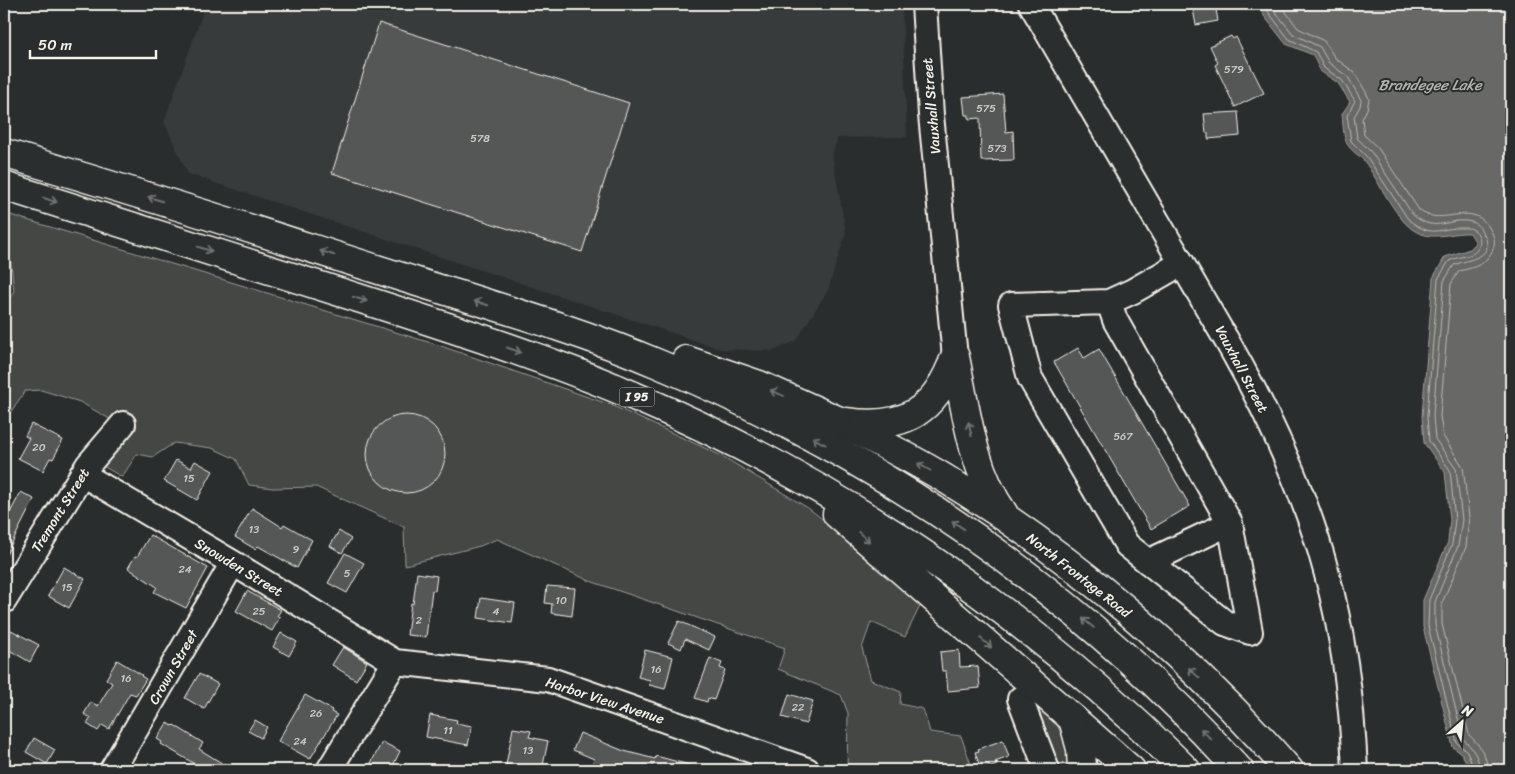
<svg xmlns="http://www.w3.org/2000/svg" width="1515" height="774" font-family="Sriracha,sans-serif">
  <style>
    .built { fill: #373a3a }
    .green { fill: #444645; stroke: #9c9c96 }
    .water { fill: #676866; stroke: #9f9f9a }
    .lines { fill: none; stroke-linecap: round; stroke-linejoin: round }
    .shore { stroke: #bcbab4; stroke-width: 1 }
    .building { fill: #555756; stroke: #f4f1e8 }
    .minor-casing { stroke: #f4f1e8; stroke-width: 28 }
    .major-casing { stroke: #f4f1e8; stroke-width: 31 }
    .highway-casing { stroke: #f4f1e8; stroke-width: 31 }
    .minor { stroke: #2a2d2e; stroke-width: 24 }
    .major { stroke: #2a2d2e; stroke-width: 28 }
    .highway { stroke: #2a2d2e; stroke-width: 28 }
    .oneway { stroke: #71726f }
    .labels { text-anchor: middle; stroke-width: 4; stroke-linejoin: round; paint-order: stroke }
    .number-label { font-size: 11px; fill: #cccac4 }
    .shield { fill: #2a2d2e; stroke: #b7b6b0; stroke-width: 1 }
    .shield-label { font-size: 12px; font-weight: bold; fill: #f4f1e8 }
    .street-label { font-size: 14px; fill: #f4f1e8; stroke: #2a2d2e }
    .water-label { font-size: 15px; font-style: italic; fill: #b5b3ae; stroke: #2a2d2e }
  </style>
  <rect width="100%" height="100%" fill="#2a2d2e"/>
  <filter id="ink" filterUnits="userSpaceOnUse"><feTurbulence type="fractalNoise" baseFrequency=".02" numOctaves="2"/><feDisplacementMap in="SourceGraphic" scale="10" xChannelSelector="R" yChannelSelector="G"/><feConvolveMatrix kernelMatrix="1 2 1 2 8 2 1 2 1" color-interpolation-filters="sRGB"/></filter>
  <g filter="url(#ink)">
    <!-- built -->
    <path class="built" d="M186 4H902L907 137 838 138 832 154 846 233 828 290 796 341 773 351 721 349 188 174 164 122 204 9Z"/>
    <!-- green -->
    <path class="green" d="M4 213 438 345 611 405 722 456 808 508 864 551 923 600 905 637 871 622 862 648 871 680 901 692 900 704 923 709 930 732 961 736 973 770H847L848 713 841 695 778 669 785 648 590 581 497 539 480 546 405 565 404 527 316 487 273 488 249 485 236 459 212 448 174 443 153 457 137 454 122 477 101 465 115 422 80 402 41 390 25 391 4 422V306L14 291 11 263 4 243Z
      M1002 666 1052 714 1066 744 1074 770H1054L1016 685 1008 682Z"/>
    <!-- water -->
    <path class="water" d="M1259 4H1511V770H1470L1462 754 1453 747 1423 627V600L1448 542 1450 520 1445 472 1424 443 1422 416 1433 278 1445 257 1470 249 1476 243 1470 233C1452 232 1434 241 1417 232 1397 223 1378 179 1364 161 1359 155 1351 151 1347 144 1343 137 1343 122 1342 114L1350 102 1338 83 1320 71 1313 55 1286 44 1264 16Z"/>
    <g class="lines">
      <!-- shore -->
      <path class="shore" d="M1265 4 1269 13 1289 39 1316 52 1324 68 1342 80 1355 101 1347 115 1351 141 1367 157 1408 219C1433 240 1438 227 1464 228 1466 228 1471 228 1472 229 1483 234 1482 249 1472 254 1465 257 1456 257 1449 261L1438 279 1427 416 1429 441 1450 470 1455 520 1452 544 1429 600 1428 626 1457 743 1467 751 1474 770
        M1271 4 1274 10 1293 34 1320 47 1329 63 1348 77 1361 100 1360 106 1354 117 1357 138 1372 153 1413 215C1437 235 1448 216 1472 222 1478 224 1480 228 1483 233 1498 258 1468 259 1454 265L1444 281 1433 416 1435 439 1456 469 1462 520 1458 546 1435 602V625L1463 739C1472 747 1479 757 1480 770
        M1280 4 1298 28 1324 41 1335 58 1354 72 1366 92 1369 99 1367 109 1362 119 1364 135 1378 148 1419 210C1444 230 1475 194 1493 235 1496 242 1494 250 1489 256 1481 267 1471 268 1459 271L1451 284 1440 416 1443 436 1463 467 1469 517 1466 547 1442 603V624L1469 735C1479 744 1487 756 1488 770"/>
    </g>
    <!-- building -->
    <path class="building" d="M1192 4H1215L1218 21 1196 25Z
      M379 23 629 103 582 252 332 173Z
      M1231 36 1233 39 1236 37 1264 93 1235 107 1215 65 1218 63 1210 46Z
      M1003 94 1006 132 1013 131 1014 160 981 161 980 118 969 119V115H965L963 97Z
      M1238 112 1240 136 1208 139V133H1206L1204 114Z
      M1078 348 1084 358 1099 349 1190 506 1151 529 1054 362Z
      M367 454a39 39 0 1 1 78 0a39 39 0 1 1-78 0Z
      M31 424 63 440 53 459 50 458 43 471 18 458 29 438 25 436Z
      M176 460 191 468 195 461 213 471 197 500 164 481Z
      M21 492 34 499 4 559V521L5 522Z
      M252 508 282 527 284 524 312 540 297 568 258 546 255 549 235 537Z
      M339 531 351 539 342 553 330 546Z
      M150 535 208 568 186 608 154 592 157 587 128 568 135 556 137 557Z
      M345 553 364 563 347 593 328 583Z
      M64 567 85 579 69 608 48 596Z
      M417 573 437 576 435 591 432 590 426 637 407 635 411 603 413 604Z
      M547 586 575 588 572 616 551 613 552 604 545 603Z
      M247 591 281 610 277 616 280 617 272 631 236 611Z
      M481 598 515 603 512 623 478 618Z
      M679 621 715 637 709 650 685 639 681 649 668 643Z
      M11 630 39 645 30 662 4 647V644Z
      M281 633 297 642 289 656 273 647Z
      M343 647 367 662 356 680 332 665Z
      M645 650 673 657 665 689 649 685 650 680 638 677Z
      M959 650 960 667 978 666 980 688 948 691 946 671H942L940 652Z
      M710 658 722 663 720 668 725 670 714 700 708 698 707 702 695 698Z
      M117 660 142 675 141 676 146 679 136 695 130 693 109 729 102 725 98 731 87 724 91 718 84 714 91 702 98 706 112 683 106 679Z
      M199 674 218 684 204 709 185 698Z
      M789 694 813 701 806 724 782 717Z
      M305 695 332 710 331 712 337 715 310 759 278 741Z
      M430 715 457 720 456 723 472 726 468 745 426 737Z
      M255 720 267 727 261 738 248 731Z
      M167 723 173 726 174 725 203 743 199 749 233 770H205L161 744 162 742 157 739Z
      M513 728 531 731 529 737 548 741 542 770H533L506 765Z
      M580 733 624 751 655 759 656 756 693 766 692 770H652L653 765 606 767 605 770H590L594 759 573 750Z
      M34 738 55 750 47 764 26 752Z
      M1003 740 1009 757 995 762 997 765 981 770 975 752 979 751 978 749Z
      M382 742 400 751 391 770H380L370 765Z"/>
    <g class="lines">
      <!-- minor casing -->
      <g class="minor-casing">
        <path id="minor" d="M924 4 931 115 955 357
          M1031 4 1231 348C1271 419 1305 492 1326 571 1344 636 1352 703 1355 770
          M1109 302 1115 320 1230 523 1250 632 1225 623 1127 545 1030 378 1011 305 1109 302 1133 291 1182 263
          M82 474 233 563 395 662 548 679 807 770
          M1148 562 1230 523
          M4 601 88 465 123 424
          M1020 699 1047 770
          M112 770 233 563
          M329 770 395 662"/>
      </g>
      <!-- major casing -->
      <g class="major-casing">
        <path id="major" d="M955 357C966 410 972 469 1004 514
          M837 420C873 439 909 457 944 478 1071 555 1191 658 1289 770
          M847 422C904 430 935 412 955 357
          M1073 719 1131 770
          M1073 719 1081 749 1082 770"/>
      </g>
      <!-- highway casing -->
      <g class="highway-casing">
        <path id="highway" d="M4 153C49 167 94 180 139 194 231 222 322 252 414 281 497 307 581 331 661 365 882 458 1078 592 1239 770
          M4 186C119 222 234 259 349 295 445 326 541 356 634 396 840 484 1027 612 1186 770
          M686 360 759 385 837 420
          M837 514 1073 719"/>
      </g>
      <!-- minor -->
      <use href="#minor" class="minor"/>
      <!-- major -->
      <use href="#major" class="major"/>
      <!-- highway -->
      <use href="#highway" class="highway"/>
    </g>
    <!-- one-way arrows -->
    <defs><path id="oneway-shaft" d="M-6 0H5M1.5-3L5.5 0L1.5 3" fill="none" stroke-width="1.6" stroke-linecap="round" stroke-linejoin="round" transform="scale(1.25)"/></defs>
    <g class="oneway">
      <use href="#oneway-shaft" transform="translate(155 199) rotate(-162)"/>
      <use href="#oneway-shaft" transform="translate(50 200) rotate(18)"/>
      <use href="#oneway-shaft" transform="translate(205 249) rotate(18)"/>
      <use href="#oneway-shaft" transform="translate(327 253) rotate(-162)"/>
      <use href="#oneway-shaft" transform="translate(360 299) rotate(18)"/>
      <use href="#oneway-shaft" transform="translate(481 303) rotate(-162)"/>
      <use href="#oneway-shaft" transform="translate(514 350) rotate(19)"/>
      <use href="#oneway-shaft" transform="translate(777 393) rotate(-157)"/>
      <use href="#oneway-shaft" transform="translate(970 429) rotate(-102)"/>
      <use href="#oneway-shaft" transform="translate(819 441) rotate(-152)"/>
      <use href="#oneway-shaft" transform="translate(924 467) rotate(-150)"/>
      <use href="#oneway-shaft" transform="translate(958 525) rotate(-146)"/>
      <use href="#oneway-shaft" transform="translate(864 537) rotate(41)"/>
      <use href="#oneway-shaft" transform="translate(1088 623) rotate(-140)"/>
      <use href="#oneway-shaft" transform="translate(986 643) rotate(41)"/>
      <use href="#oneway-shaft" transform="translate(1194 673) rotate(-137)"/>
      <use href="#oneway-shaft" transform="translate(1206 734) rotate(-134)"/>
    </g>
  </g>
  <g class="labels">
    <!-- number labels -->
    <g class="number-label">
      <text x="1234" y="73">579</text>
      <text x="986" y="112">575</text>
      <text x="480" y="142">578</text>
      <text x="997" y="152">573</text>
      <text x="1123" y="440">567</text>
      <text x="39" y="451">20</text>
      <text x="189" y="482">15</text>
      <text x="254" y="533">13</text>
      <text x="296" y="553">9</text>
      <text x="185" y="573">24</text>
      <text x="347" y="577">5</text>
      <text x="67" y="591">15</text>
      <text x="561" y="604">10</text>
      <text x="259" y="615">25</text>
      <text x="496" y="615">4</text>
      <text x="419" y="624">2</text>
      <text x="656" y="673">16</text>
      <text x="126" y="682">16</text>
      <text x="798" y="711">22</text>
      <text x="316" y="717">26</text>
      <text x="448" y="734">11</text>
      <text x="300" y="745">24</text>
      <text x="528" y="754">13</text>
    </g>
    <!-- shield labels -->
    <rect class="shield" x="619.5" y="387.5" width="35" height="19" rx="4"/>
    <g class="shield-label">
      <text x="637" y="401">I 95</text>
    </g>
    <!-- street labels -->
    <g class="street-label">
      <text transform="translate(931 106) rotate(-95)" y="5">Vauxhall Street</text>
      <text transform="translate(1242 369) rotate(62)" y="5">Vauxhall Street</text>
      <text transform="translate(60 510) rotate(-58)" y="5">Tremont Street</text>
      <text transform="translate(239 567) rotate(31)" y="5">Snowden Street</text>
      <text transform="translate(1079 575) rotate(38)" y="5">North Frontage Road</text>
      <text transform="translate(173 667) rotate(-60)" y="5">Crown Street</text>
      <text transform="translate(605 700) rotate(18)" y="5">Harbor View Avenue</text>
    </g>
    <!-- water labels -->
    <g class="water-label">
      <text x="1430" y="90">Brandegee Lake</text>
    </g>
  </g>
  <!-- margin -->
  <rect width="1515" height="774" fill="none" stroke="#2a2d2e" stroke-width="20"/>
  <rect x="10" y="10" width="1495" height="754" fill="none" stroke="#f4f1e8" stroke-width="2" filter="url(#ink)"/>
  <!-- north arrow -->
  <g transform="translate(1462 722) rotate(27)" stroke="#2a2d2e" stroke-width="4" paint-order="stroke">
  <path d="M0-4L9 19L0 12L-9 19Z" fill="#f4f1e8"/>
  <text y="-8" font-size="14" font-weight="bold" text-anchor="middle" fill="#f4f1e8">N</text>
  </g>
  <!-- scale -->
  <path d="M30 50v8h126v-8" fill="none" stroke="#f4f1e8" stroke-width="2.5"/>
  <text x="38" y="50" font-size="15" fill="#f4f1e8" stroke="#2a2d2e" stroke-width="4" paint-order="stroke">50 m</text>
</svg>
